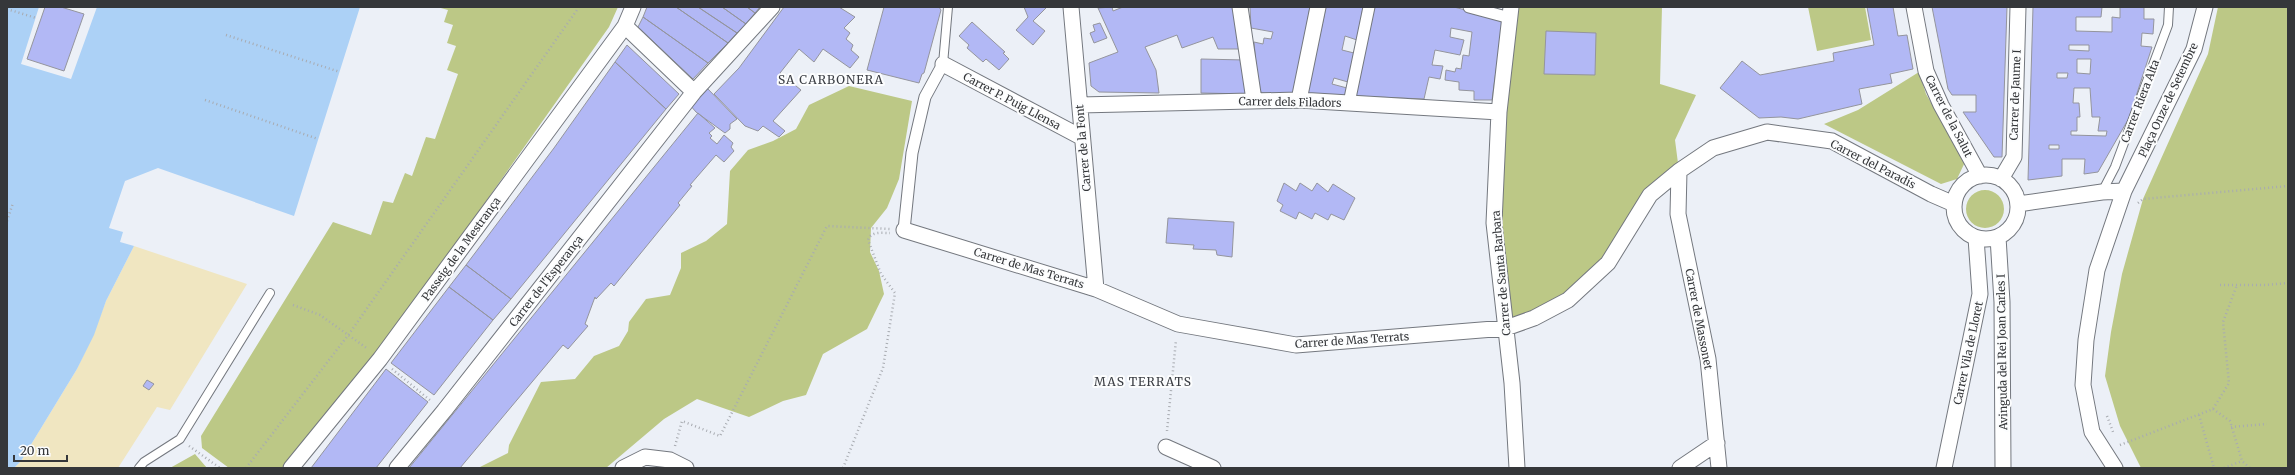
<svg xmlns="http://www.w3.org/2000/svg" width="2295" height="475" font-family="Merriweather,serif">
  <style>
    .green { fill: #bcc886 }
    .sand { fill: #f0e6c1 }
    .water { fill: #acd1f6 }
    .building { fill: #b2b8f5; stroke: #94959d; fill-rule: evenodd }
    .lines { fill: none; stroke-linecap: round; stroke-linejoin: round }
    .service-casing { stroke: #74787f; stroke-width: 10 }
    .pedestrian-casing { stroke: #74787f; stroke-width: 13 }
    .minor-casing { stroke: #74787f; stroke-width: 17 }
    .path { stroke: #a8abb1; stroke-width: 2.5; stroke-dasharray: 1 3; stroke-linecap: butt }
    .service { stroke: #fff; stroke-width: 8 }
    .pedestrian { stroke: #fff; stroke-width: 11 }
    .minor { stroke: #fff; stroke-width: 15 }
    .labels { text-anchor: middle; stroke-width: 4; stroke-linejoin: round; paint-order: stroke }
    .street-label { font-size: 11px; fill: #35373a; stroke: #fcfdfe }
    .neighbourhood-label { font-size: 12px; letter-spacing: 1px; fill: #3b3e44; stroke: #fcfdfe }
  </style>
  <rect width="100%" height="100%" fill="#ecf0f7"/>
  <!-- green -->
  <path class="green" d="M437 7H618L609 27 381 350 286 468H229L202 448 201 436 333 222 371 235 383 201 393 203 405 173 412 176 426 137 435 139 458 74 447 70 456 46 447 43 453 25 444 22 448 10Z
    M1513 7H1662L1660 84 1696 95 1675 140 1679 171 1650 195 1608 263 1568 300 1506 328 1494 223Z
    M1808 7H1865L1871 40 1817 51Z
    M2218 7H2288V468H2141L2120 426 2105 376 2111 332 2122 274 2143 199 2208 54Z
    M1919 72 1926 94 1965 162 1957 179 1941 184 1824 124 1858 110Z
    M849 86 912 101 899 179 887 208 871 228 870 252 879 271 884 294 867 329 823 354 806 395 783 401 749 417 697 399 664 419 606 468H478L508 453 509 445 541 382 575 379 594 356 619 346 628 331 629 322 646 299 670 295 681 268V253L706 241 727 224 730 171 748 150 773 141 796 129 809 105Z
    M1966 209a19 19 0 1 1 38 0a19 19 0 1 1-38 0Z
    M195 454 207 468H170Z"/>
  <!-- sand -->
  <path class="sand" d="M134 246 247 284 170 410 157 407 118 468H14L21 461 77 369 93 335 106 301Z"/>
  <!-- water -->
  <path class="water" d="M7 7H39L21 64 71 79 97 7H360L294 216 158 168 125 181 109 228 123 232 120 242 134 246 106 301 94 335 77 369 21 461 14 468H7Z"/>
  <!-- building -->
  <path class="building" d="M45 7H61L84 14 64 71 27 59Z
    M647 7H676L728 43 708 63 643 17Z
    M676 7H698L737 33 728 43Z
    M698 7H722L746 24 737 33Z
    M722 7H747L755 13 746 24Z
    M747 7H760L755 13Z
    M784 7H839L855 17 844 28 850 33 846 39 853 45 851 50 859 57 850 68 823 49 814 62 799 49 780 73 801 90 773 121 785 131 779 137 763 126 758 131 745 126 714 94 739 68Z
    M884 7H939L941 10 924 73 922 74 919 83 867 70Z
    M1024 7H1047L1033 21 1045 31 1033 45 1016 30 1028 17Z
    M1112 7 1113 11 1123 7H1237L1241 49H1218L1213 37 1182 48 1177 35 1145 47 1156 70 1159 93 1099 92 1091 86 1089 63 1118 52 1098 8Z
    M1250 7H1310L1294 96 1262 93 1258 88 1254 42 1263 44 1264 38 1271 39 1273 32 1251 28Z
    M1326 7H1363L1357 40 1345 36 1342 50 1354 53 1348 82 1334 78 1332 84 1347 88 1345 96 1307 95Z
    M1374 7H1454L1503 20 1492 100H1474V91L1459 90V82L1445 80 1446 70 1455 72 1456 68 1461 69 1463 55 1469 56 1472 32 1451 28 1450 37 1464 40 1460 55 1435 50 1432 65 1443 66 1440 79 1429 77 1424 99 1354 96Z
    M1867 7H1893L1898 36 1907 35 1913 69 1890 74 1892 83 1859 89 1862 104 1798 119 1781 117 1759 118 1720 88 1742 61 1760 75 1834 61 1833 53 1874 45Z
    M1932 7H2007L2002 157H1994L1963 112H1976V95H1952L1948 89Z
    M2033 7H2102L2101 17H2076V31L2112 32V17L2120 18V7H2144V19H2154L2153 34 2142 33 2141 46 2152 47 2129 118 2098 172 2084 174 2085 159H2062V176L2028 180ZM2069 45H2089V51L2069 50ZM2077 59H2091L2090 74 2077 73ZM2057 73H2068L2067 78H2057ZM2074 88H2090L2092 117H2100L2098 131H2107L2106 136 2071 135V131H2077V117H2080L2079 103H2073ZM2049 145H2059V149H2049Z
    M643 17 708 63 693 79 638 27Z
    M972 22 1005 52 1003 53 1009 59 999 70 986 59 983 62 967 48 969 45 959 36Z
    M1100 23 1107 38 1094 43 1090 33 1095 31 1093 25Z
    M1546 31 1596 33 1595 75 1544 74Z
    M627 45 679 94 666 109 615 62Z
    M1201 59 1245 60 1249 94 1201 93Z
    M615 62 666 109 511 299 466 265 554 148Z
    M707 88 737 119 730 124V129L725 133 696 112 690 105Z
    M698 113 715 128 709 133 712 136 710 138 717 144 724 135 733 143 731 147 734 151 724 162 716 155 690 185 692 186 678 203 680 205 614 286 611 283 596 299 595 297 585 324 588 326 568 349 563 345 460 468H409Z
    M1284 183 1296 191 1300 183 1312 191 1317 183 1328 192 1333 184 1355 198 1344 220 1331 214 1328 220 1315 213 1312 219 1299 212 1296 219 1280 211 1283 205 1277 201Z
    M1168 218 1234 222 1232 257 1217 255 1216 250 1193 249 1194 245 1166 243Z
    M466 265 511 299 493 320 449 287Z
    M449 287 493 320 434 395 391 363Z
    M386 369 428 402 376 468H311Z
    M147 380 154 384 149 390 143 386Z"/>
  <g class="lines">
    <!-- service casing -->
    <g class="service-casing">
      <path id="service" d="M943 64 948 7
        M2102 192 2115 167 2168 25 2169 7
        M139 468 144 462 180 439 270 293"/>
    </g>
    <!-- pedestrian casing -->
    <g class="pedestrian-casing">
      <path id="pedestrian" d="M1469 7 1510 18
        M1349 103 1369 7
        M904 230 912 153 925 97 943 64"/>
    </g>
    <!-- minor casing -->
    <g class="minor-casing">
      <path id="minor" d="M1071 7 1096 289
        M1240 7 1254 100
        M1511 7 1499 112 1494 223 1512 383 1517 468
        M1914 7 1926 71 1941 105 1980 176
        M625 26 694 92
        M943 64 1081 137
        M1299 100 1318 7
        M1080 105 1299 100 1499 112
        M1679 171 1678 214 1708 359 1719 468
        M1954 207a32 32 0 1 1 64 0a32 32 0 1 1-64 0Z
        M2001 179 2014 157 2018 7
        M2018 204 2102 192 2124 191
        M904 230 1096 289 1178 324 1296 345 1506 328 1534 318 1568 300 1608 263 1650 195 1679 171 1713 148 1767 132 1832 141 1931 194 1954 204
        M1998 237 2002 302 2003 468
        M1166 447 1213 468
        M291 468 380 359 625 26 633 7
        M397 468 444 411 694 92 772 7
        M623 468 645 457 670 460 686 468
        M1680 468 1717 443
        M1944 468 1980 294 1976 238
        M2115 468 2092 432 2083 385 2086 340 2097 270 2124 191 2194 49 2205 7"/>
    </g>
    <!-- path -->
    <path class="path" d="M7 9 36 18
      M226 35 340 72
      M205 100 318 139
      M2138 203 2143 199 2288 186
      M7 221 13 203
      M2220 285H2266L2288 283
      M293 305 320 315 368 349
      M392 369 431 401
      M2213 409 2230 421 2242 461 2250 468
      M2199 415 2214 468
      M2107 416 2113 432
      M2231 427 2267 424
      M1167 431 1176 340
      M2120 445 2213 409 2229 383 2223 322 2237 285
      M189 446 220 468
      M675 446 682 421 720 436 827 226 890 229
      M246 468 349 334 579 7
      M843 468 883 368 895 293 881 274 868 240C871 231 882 233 890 233
      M2224 468 2242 461"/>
    <!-- service -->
    <use href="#service" class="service"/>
    <!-- pedestrian -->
    <use href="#pedestrian" class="pedestrian"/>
    <!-- minor -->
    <use href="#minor" class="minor"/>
  </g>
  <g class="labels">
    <!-- street labels -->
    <g class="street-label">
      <text transform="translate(2015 95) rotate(-88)" y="4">Carrer de Jaume I</text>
      <text transform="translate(2168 100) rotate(-65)" y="4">Plaça Onze de Setembre</text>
      <text transform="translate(1012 101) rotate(28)" y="4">Carrer P. Puig Llensa</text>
      <text transform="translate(2140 101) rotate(-69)" y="4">Carrer Riera Alta</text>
      <text transform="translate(1290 102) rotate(1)" y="4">Carrer dels Filadors</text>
      <text transform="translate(1949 116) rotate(63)" y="4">Carrer de la Salut</text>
      <text transform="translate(1083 148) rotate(-95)" y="4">Carrer de la Font</text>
      <text transform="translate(1873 164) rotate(27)" y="4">Carrer del Paradís</text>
      <text transform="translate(461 249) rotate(-54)" y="4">Passeig de la Mestrança</text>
      <text transform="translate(1029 268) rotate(17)" y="4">Carrer de Mas Terrats</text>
      <text transform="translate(1501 273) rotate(-95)" y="4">Carrer de Santa Barbara</text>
      <text transform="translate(546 281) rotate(-52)" y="4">Carrer de l'Esperança</text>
      <text transform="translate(1699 319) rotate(79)" y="4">Carrer de Massonet</text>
      <text transform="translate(1352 340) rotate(-4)" y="4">Carrer de Mas Terrats</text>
      <text transform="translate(2002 352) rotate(-91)" y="4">Avinguda del Rei Joan Carles I</text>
      <text transform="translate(1968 353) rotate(-78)" y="4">Carrer Vila de Lloret</text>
    </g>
    <!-- neighbourhood labels -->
    <g class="neighbourhood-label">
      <text x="831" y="84">SA CARBONERA</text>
      <text x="1143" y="386">MAS TERRATS</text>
    </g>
  </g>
  <!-- border -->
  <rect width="2295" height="475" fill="none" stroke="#35373a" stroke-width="16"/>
  <!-- scale -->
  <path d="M14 455v6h53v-6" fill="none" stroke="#35373a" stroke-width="2"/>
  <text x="20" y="455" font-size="12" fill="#35373a" stroke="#fcfdfe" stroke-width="3" paint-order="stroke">20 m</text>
</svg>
